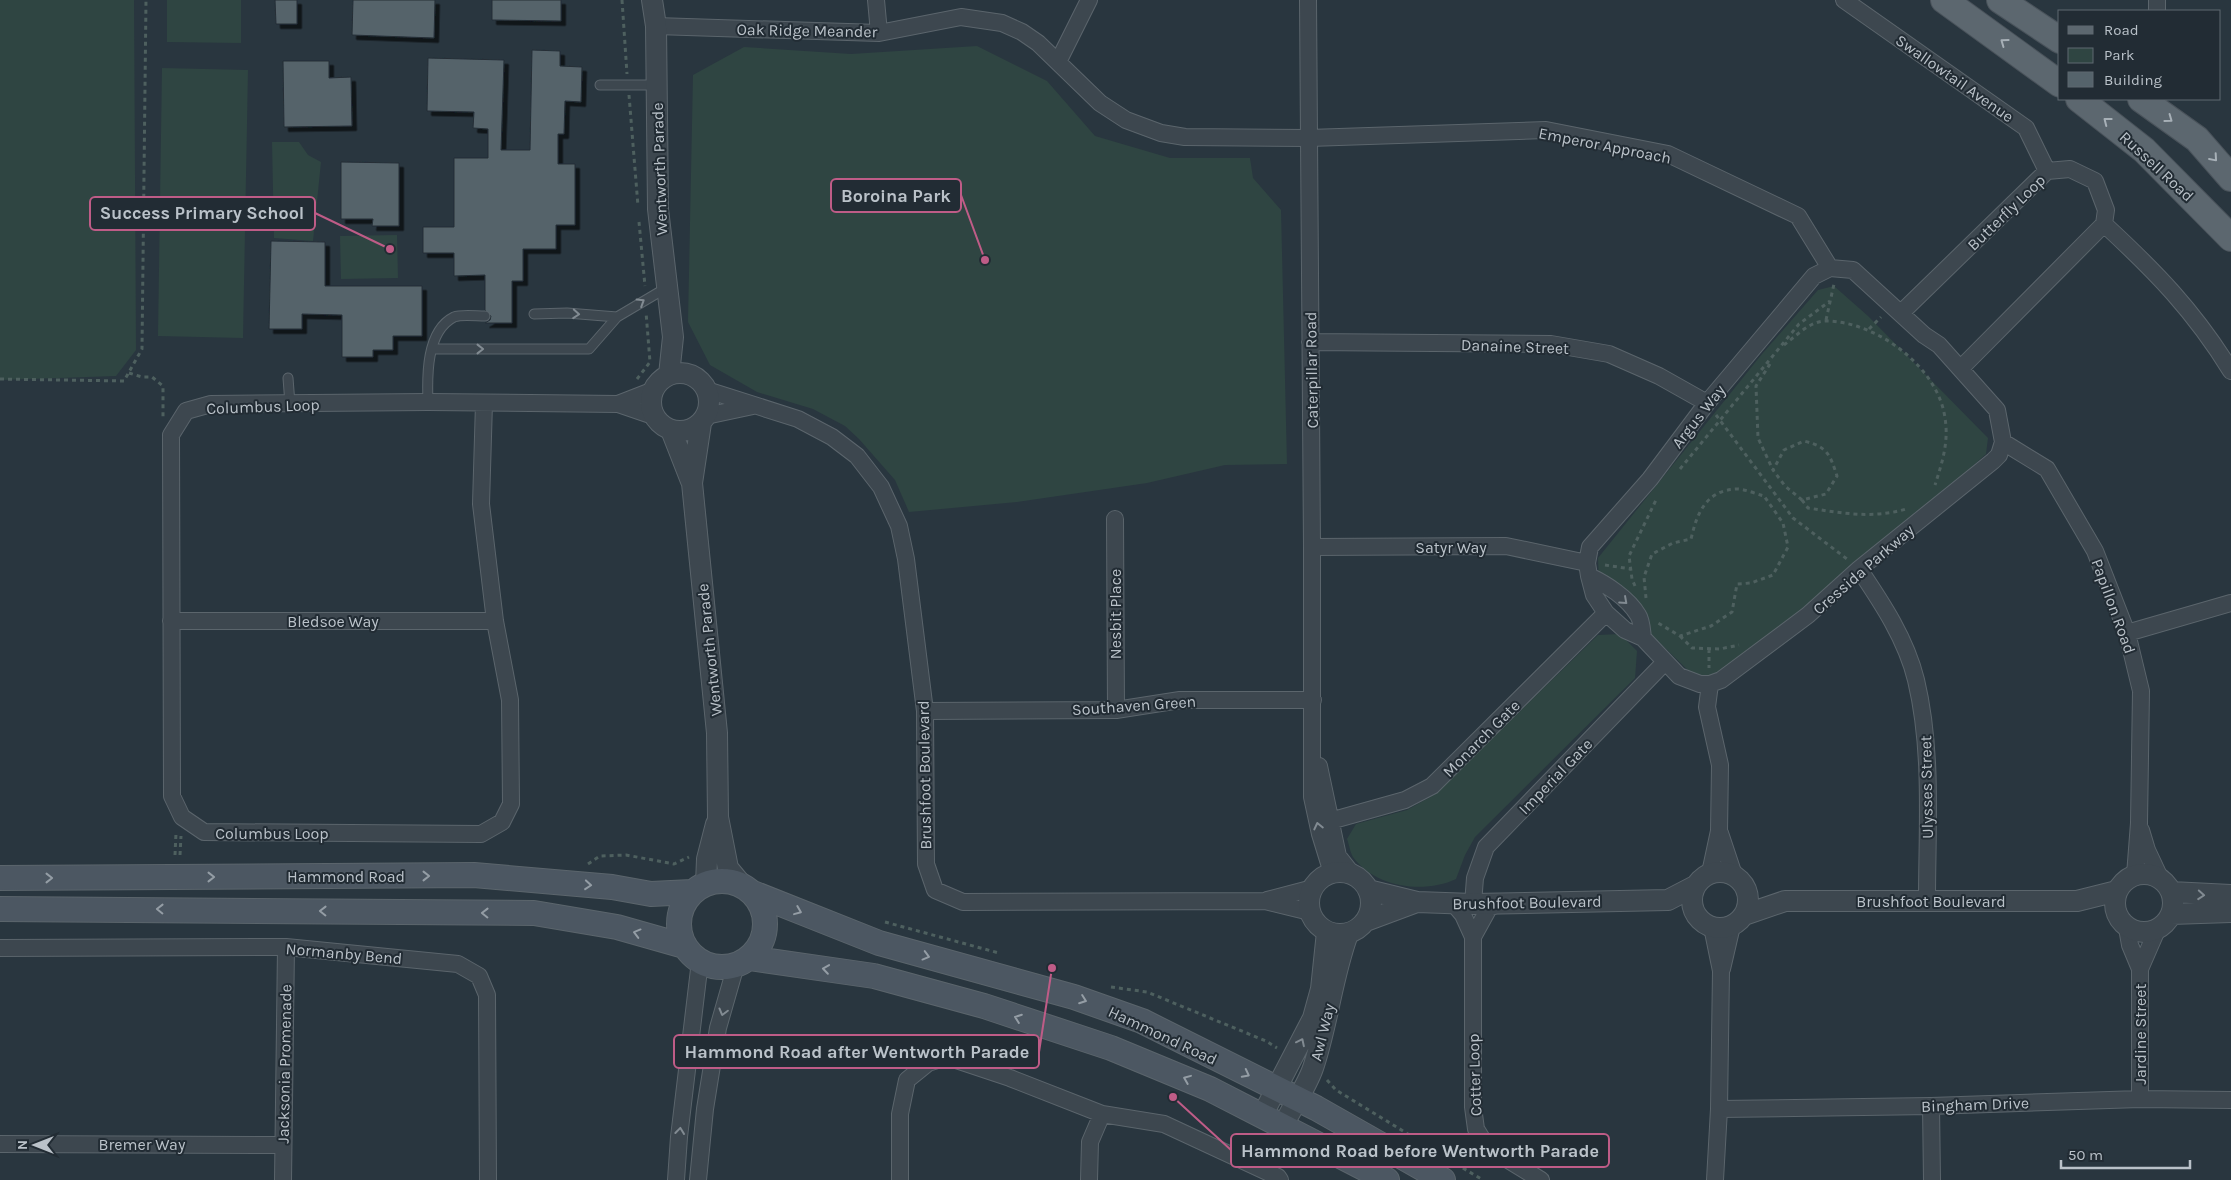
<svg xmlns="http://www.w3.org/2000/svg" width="2231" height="1180" font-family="Karla,sans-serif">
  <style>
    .green { fill: #2f4542 }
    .building { fill: #55636b; stroke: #242e36; filter: url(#shadow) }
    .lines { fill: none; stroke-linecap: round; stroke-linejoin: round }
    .service-casing { stroke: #5b656c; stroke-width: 11 }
    .minor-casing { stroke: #5b656c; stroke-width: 18 }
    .tertiary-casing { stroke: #5b656c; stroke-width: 22 }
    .secondary-casing { stroke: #5b656c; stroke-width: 26 }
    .primary-casing { stroke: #4a535b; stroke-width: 28 }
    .path { stroke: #4e605f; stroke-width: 3; stroke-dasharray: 4 4; stroke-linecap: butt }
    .service { stroke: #3d474f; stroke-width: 9 }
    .minor { stroke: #3d474f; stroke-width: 16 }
    .tertiary { stroke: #3d474f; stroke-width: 20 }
    .secondary { stroke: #4c5762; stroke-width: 24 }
    .primary { stroke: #5c676f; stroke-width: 26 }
    .oneway { stroke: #a7b0b7 }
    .oneway2 { stroke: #828b92 }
    .oneway3 { stroke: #949da5 }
    .labels { text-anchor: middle; stroke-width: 4; stroke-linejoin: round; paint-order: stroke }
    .street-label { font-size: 16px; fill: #bac2c9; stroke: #222c34 }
    .leader { fill: none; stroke: #bf5c87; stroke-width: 2 }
    .callout-dot { fill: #bf5c87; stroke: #222c34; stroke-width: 2 }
    .callout { fill: #222c34; stroke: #bf5c87; stroke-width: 2 }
    .callout-label { font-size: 18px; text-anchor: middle; font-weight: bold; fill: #bac2c9 }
  </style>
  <defs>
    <filter id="shadow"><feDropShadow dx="4.5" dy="4.5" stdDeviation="0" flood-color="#0009"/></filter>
  </defs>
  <rect width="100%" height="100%" fill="#29363f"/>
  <!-- green -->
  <path class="green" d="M0 0H134L136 350 116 376 0 380Z
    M167 0H241V43L167 42Z
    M977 46 1047 81 1095 136 1170 158H1250L1253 178 1281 210 1287 464 1225 465 1147 483 1017 502 909 512 895 480 859 439 845 426 813 409 757 392 710 365 688 322 693 75 744 47 851 54Z
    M162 68 248 70 243 338 158 336Z
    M272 142H299L308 155 321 162 313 241 274 238Z
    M397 235 398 278 341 279 340 236Z
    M1834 286 1868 316 1988 438 1986 454 1907 525 1742 658 1709 678H1696L1599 584 1598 558 1762 354 1818 290Z
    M1620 634 1637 651 1635 678 1475 837 1465 855 1456 879C1425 894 1375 888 1353 857 1350 852 1349 844 1347 839L1356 824 1407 810 1434 795 1598 635Z"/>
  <!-- building -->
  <path class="building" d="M275 0H297V24H276Z
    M353 0H435L434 38 352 35Z
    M492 0H561V21L492 20Z
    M532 50 560 51V66L582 67 581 102 565 101 564 134H558V164H575V225H556V249H523V281H512V323H485L490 320 491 316 485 310V275L454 276V253H423V227H454V158H488V129L473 128 474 112 427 111 428 58 504 60 501 150H530Z
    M283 61H329V78L351 77 352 126 284 127Z
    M341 162 399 163V226H372L373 219H341Z
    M271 241 325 242V286H422V336H393V350H373V357H342V315L302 314V329H269Z"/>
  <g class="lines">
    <!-- service casing -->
    <g class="service-casing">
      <path id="service" d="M600 85H656
        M534 314 567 313 617 317
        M432 349H589L617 317 666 288
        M288 378 290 404
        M428 402C427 377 426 331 454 317 461 314 476 316 485 316"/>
    </g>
    <!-- minor casing -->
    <g class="minor-casing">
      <path id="minor" d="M876 0 879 33
        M1308 0 1312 547V797L1320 834 1332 873
        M1844 0 2026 128 2047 171
        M2157 11V0
        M656 26 879 33 961 17 1002 23 1022 32 1038 43 1100 103 1126 120 1161 133 1185 137 1309 138 1546 130 1668 154 1798 216 1830 268
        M1058 62 1089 0
        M2104 224C2156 272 2194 311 2231 371
        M1830 268 1853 270 1924 335 1939 345 1997 410 2003 442 2047 469 2095 551 2127 633 2141 691 2139 823 2135 875
        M1901 313 2047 171 2070 169 2095 181 2106 210 2104 224 1961 368
        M1310 342 1551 344 1609 354 1659 376 1707 403
        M707 390 798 419 832 437 857 456 881 487 899 526 906 559 925 711 926 864 935 890 963 902 1265 901 1310 912
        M484 403 481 504 495 621 510 700 511 804 502 822 481 834 204 832 182 817 172 796 171 435 186 411 211 404 428 402 618 404 656 417
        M618 404 654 390
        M706 416 753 406
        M1115 519 1116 710
        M1312 547 1506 546 1587 563
        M1859 569C1882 603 1906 639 1916 680 1933 751 1927 827 1927 900
        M1589 576C1606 584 1628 598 1638 615 1642 621 1642 631 1643 638
        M171 621H495
        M2127 633 2231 603
        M1710 684 1721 680 1808 615 1859 569 1993 461 1999 455 2003 442
        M925 711 1116 710 1180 700H1313
        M1319 766 1338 856 1353 875
        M1330 821 1405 800 1432 786 1606 613
        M2141 830 2147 850 2161 880
        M1720 833 1734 875
        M1710 873 1719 831 1720 765 1707 707 1710 684H1700L1679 676 1643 638 1625 630 1606 613 1594 595 1589 576 1587 563 1590 547 1650 479 1707 403 1814 276 1830 268
        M1267 900 1313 888
        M1453 903 1463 915 1473 937V1107L1476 1129 1487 1147 1541 1180
        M1473 904 1475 878 1486 847 1665 662
        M1712 927 1721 971 1719 1109 1715 1180
        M2127 928 2130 945 2140 969
        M1473 937 1489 908 1497 904
        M0 948 286 947 458 964 479 976 487 995 488 1180
        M1722 969 1732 926
        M2140 1099V969L2157 930
        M1931 1106 1932 1180
        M1719 1109 1931 1106 2140 1099 2231 1100
        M0 1144 283 1145
        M283 1180 286 947
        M676 1180 679 1137 700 961
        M698 1180 705 1109 718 1028 736 965
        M900 1180V1114L907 1080 928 1063 947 1057 1010 1078 1102 1114 1164 1124 1278 1177 1280 1180
        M1089 1180 1090 1142 1102 1114"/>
    </g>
    <!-- tertiary casing -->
    <g class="tertiary-casing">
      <path id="tertiary" d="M652 0 656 26 658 209 673 337 669 375
        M651 402a29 29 0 1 1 58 0a29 29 0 1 1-58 0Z
        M701 423 692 483 717 733 718 817 728 868 742 885
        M671 430 691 481
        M1692 900a28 28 0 1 1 56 0a28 28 0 1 1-56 0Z
        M1309 903a31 31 0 1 1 62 0a31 31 0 1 1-62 0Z
        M2115 903a29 29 0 1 1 58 0a29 29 0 1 1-58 0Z
        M706 884 707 859 716 824
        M1368 890 1417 902 1473 904 1668 900 1695 886
        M2171 892 2231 895
        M2171 914 2231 912
        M1744 915 1785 901H2077L2117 891
        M1366 921 1417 902
        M1262 1116 1313 1018 1321 989 1327 932
        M1283 1126C1292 1107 1306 1088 1313 1068 1328 1024 1332 977 1348 934"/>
    </g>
    <!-- secondary casing -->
    <g class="secondary-casing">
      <path id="secondary" d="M0 878 474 875 612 887 651 894 692 892
        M679 924a43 43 0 1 1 86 0a43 43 0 1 1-86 0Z
        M753 893 879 943 1074 997 1142 1021 1316 1108 1443 1180
        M0 909 534 913 617 927 684 946
        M749 958 874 976 984 1006 1111 1048 1210 1089 1387 1180"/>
    </g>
    <!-- primary casing -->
    <g class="primary-casing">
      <path id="primary" d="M1944 0 2060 84
        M2000 0 2060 40
        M2079 99 2144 150 2231 238
        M2141 99 2197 139 2231 178"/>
    </g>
    <!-- path -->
    <path class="path" d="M622 0 627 74
      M629 95 638 206
      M639 222 645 286
      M1826 320 1834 284
      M1869 329 1881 317
      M1784 345C1796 336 1811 320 1827 321 1877 322 1938 367 1945 418 1949 442 1942 463 1935 485
      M1770 364 1756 386 1758 438 1773 470
      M129 373 142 377H152L163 386V417
      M0 379 124 381 142 349 146 0
      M637 379 650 362 646 312
      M1716 415 1793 518 1847 559
      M1680 469 1799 324 1830 301
      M1802 500 1785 486 1773 470 1784 450 1804 441C1828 447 1830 455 1837 476L1826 494 1802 500 1808 508C1841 513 1873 519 1906 509
      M1605 565 1631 569
      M1635 586 1632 579 1629 556 1656 500
      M1646 598 1644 577 1652 554 1673 543 1691 539C1697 513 1706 490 1737 489 1745 489 1756 494 1764 496L1783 523 1788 547 1773 575 1751 583 1737 584 1732 612 1711 626 1680 636 1658 623
      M1680 636 1692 648 1720 649 1739 645
      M1709 649V668
      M175 855 176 833
      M180 855 181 836
      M588 864 600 856 626 855 674 864 689 857
      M885 922 999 953
      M1111 987 1147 992 1266 1041 1277 1048
      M1327 1080 1336 1090 1421 1142
      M1456 1164 1483 1180"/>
    <!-- service -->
    <use href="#service" class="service"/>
    <!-- minor -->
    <use href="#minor" class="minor"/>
    <!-- tertiary -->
    <use href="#tertiary" class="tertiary"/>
    <!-- secondary -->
    <use href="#secondary" class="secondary"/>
    <!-- primary -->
    <use href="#primary" class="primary"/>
  </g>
  <!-- one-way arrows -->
  <defs><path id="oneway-chevron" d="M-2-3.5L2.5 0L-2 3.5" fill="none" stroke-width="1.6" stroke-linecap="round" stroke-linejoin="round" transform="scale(1.25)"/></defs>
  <g class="oneway">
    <use href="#oneway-chevron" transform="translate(2004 42) rotate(-144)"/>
    <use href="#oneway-chevron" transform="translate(2169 119) rotate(36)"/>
    <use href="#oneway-chevron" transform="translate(2107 121) rotate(-142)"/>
    <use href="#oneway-chevron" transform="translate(2214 158) rotate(49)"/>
  </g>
  <g class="oneway2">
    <use href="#oneway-chevron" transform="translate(641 302) rotate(-32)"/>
    <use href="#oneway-chevron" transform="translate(576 314) rotate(4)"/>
    <use href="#oneway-chevron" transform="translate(480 349)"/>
    <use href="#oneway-chevron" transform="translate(1624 601) rotate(42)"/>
    <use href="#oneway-chevron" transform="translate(1318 826) rotate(-103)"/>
    <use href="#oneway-chevron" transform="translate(2201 895) rotate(4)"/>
    <use href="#oneway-chevron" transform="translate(723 1012) rotate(105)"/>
    <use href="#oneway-chevron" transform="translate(1301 1042) rotate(-64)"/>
    <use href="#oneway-chevron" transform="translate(680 1131) rotate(-83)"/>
  </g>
  <g class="oneway3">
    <use href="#oneway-chevron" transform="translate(426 876)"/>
    <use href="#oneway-chevron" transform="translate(211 877)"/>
    <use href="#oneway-chevron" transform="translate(49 878)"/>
    <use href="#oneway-chevron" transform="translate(588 885) rotate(5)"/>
    <use href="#oneway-chevron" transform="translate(160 909) rotate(-179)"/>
    <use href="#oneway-chevron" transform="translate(323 911) rotate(-179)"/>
    <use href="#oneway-chevron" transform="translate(798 911) rotate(22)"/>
    <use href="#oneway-chevron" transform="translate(485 913) rotate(-179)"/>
    <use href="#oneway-chevron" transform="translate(637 933) rotate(-165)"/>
    <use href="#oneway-chevron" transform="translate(926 956) rotate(15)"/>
    <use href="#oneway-chevron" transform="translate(826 969) rotate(-172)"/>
    <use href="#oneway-chevron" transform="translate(1083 1000) rotate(20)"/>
    <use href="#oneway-chevron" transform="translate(1018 1018) rotate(-160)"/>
    <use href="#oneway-chevron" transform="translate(1246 1074) rotate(27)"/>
    <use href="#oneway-chevron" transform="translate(1187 1079) rotate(-158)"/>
  </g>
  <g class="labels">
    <!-- street labels -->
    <g class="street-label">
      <text transform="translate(807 30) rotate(1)" y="6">Oak Ridge Meander</text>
      <text transform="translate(1955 78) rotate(35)" y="6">Swallowtail Avenue</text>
      <text transform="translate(1605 145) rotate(11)" y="6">Emperor Approach</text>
      <text transform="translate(2157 166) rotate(43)" y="6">Russell Road</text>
      <text transform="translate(659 169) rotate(-92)" y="6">Wentworth Parade</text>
      <text transform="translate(2006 212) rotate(-44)" y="6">Butterfly Loop</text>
      <text transform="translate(1515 346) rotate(2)" y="6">Danaine Street</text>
      <text transform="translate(1311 370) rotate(-91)" y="6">Caterpillar Road</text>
      <text transform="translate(263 406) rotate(-2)" y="6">Columbus Loop</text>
      <text transform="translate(1698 416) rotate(-52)" y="6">Argus Way</text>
      <text x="1451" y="553">Satyr Way</text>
      <text transform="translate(1863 569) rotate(-41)" y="6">Cressida Parkway</text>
      <text transform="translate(2114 606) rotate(70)" y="6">Papillon Road</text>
      <text transform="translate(1115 614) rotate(-90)" y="6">Nesbit Place</text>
      <text x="333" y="627">Bledsoe Way</text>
      <text transform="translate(709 650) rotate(-96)" y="6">Wentworth Parade</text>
      <text transform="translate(1134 705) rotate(-4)" y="6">Southaven Green</text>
      <text transform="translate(1481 738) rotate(-45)" y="6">Monarch Gate</text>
      <text transform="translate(924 775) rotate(-91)" y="6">Brushfoot Boulevard</text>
      <text transform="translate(1555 776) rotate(-46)" y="6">Imperial Gate</text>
      <text transform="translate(1926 787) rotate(-91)" y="6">Ulysses Street</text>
      <text x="272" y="839">Columbus Loop</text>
      <text x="346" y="882">Hammond Road</text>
      <text x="1931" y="907">Brushfoot Boulevard</text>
      <text transform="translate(1527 902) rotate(-1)" y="6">Brushfoot Boulevard</text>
      <text transform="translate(344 953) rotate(5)" y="6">Normanby Bend</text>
      <text transform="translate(1322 1032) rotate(-76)" y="6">Awl Way</text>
      <text transform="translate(2140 1034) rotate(-90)" y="6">Jardine Street</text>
      <text transform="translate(1163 1035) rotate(25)" y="6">Hammond Road</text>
      <text transform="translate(284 1064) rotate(-89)" y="6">Jacksonia Promenade</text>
      <text transform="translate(1474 1075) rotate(-92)" y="6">Cotter Loop</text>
      <text transform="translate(1975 1104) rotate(-2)" y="6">Bingham Drive</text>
      <text x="142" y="1150">Bremer Way</text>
    </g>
  </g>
  <!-- callouts -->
  <path class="leader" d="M985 260L961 195M390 249L315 213M1052 968L1039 1052M1173 1097L1231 1150"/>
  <g class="callout-dot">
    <circle cx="985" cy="260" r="5"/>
    <circle cx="390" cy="249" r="5"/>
    <circle cx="1052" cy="968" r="5"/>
    <circle cx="1173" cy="1097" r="5"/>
  </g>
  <g class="callout">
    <rect x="831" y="179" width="130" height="33" rx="5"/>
    <rect x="90" y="197" width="225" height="33" rx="5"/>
    <rect x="674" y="1035" width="365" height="33" rx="5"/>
    <rect x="1231" y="1134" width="378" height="33" rx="5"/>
  </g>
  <g class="callout-label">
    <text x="896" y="202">Boroina Park</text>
    <text x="202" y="219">Success Primary School</text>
    <text x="857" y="1058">Hammond Road after Wentworth Parade</text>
    <text x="1420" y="1157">Hammond Road before Wentworth Parade</text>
  </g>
  <!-- legend -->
  <rect x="2058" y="10" width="162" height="90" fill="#222c34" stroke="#5f6870"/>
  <rect x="2068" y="26" width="25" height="8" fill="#5c676f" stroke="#5f6870"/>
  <text x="2104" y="35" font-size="15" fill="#bac2c9">Road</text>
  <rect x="2068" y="48" width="25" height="15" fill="#2f4542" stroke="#5f6870"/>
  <text x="2104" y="60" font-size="15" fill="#bac2c9">Park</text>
  <rect x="2068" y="72" width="25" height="15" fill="#55636b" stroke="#5f6870"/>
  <text x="2104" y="85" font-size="15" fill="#bac2c9">Building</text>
  <!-- north arrow -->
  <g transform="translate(35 1145) rotate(270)" stroke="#222c34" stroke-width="4" paint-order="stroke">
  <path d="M0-4L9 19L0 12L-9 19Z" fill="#bac2c9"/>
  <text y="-8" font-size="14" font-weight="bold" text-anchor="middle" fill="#bac2c9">N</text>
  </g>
  <!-- scale -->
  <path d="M2061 1160v8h129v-8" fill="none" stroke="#bac2c9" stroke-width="2.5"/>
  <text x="2068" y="1160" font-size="15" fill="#bac2c9" stroke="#222c34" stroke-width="4" paint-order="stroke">50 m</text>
</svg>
